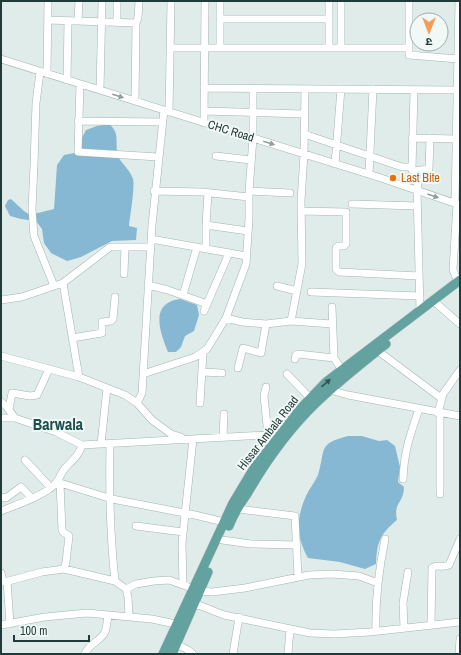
<svg xmlns="http://www.w3.org/2000/svg" width="461" height="655" font-family="'Archivo Narrow','Noto Sans Devanagari',sans-serif">
  <style>
    .water { fill: #86b8d3 }
    .lines { fill: none; stroke-linecap: round; stroke-linejoin: round }
    .minor-casing { stroke: #a3b4b1; stroke-width: 8 }
    .major-casing { stroke: #c1c8c8; stroke-width: 10 }
    .minor { stroke: #fff; stroke-width: 7 }
    .major { stroke: #63a29f; stroke-width: 9 }
    .oneway { fill: #909e9c }
    .oneway2 { fill: #315653 }
    .food-dot { fill: #e8710a; stroke: #f1f8f6; stroke-width: 1.5 }
    .labels { text-anchor: middle; stroke-width: 4; stroke-linejoin: round; paint-order: stroke }
    .street-label { font-size: 12px; fill: #203c3a; stroke: #f1f8f6 }
    .food-label { font-size: 12px; fill: #c56008; stroke: #f1f8f6; text-anchor: start }
    .district-label { font-size: 16px; font-weight: bold; fill: #1c4f4d; stroke: #f1f8f6 }
  </style>
  <rect width="100%" height="100%" fill="#e0ece9"/>
  <!-- water -->
  <path class="water" d="M109 124C122 134 113 146 119 158 123 165 130 170 133 179 135 187 130 216 129 226L137 228 136 240 112 241 81 257 67 261 51 253 44 243 42 229 36 221 21 219 10 216 5 206 8 200 11 199 24 211 30 215 54 209 57 165 64 155 74 153 86 130 97 126Z
    M180 299 197 305 199 315 194 331 185 336 181 347 176 352H168C160 332 149 303 180 299Z
    M348 436H362L379 441 387 440 395 446 400 467 398 482 404 487C404 503 393 502 397 520 380 534 377 542 376 564L365 569 340 562 308 558C296 537 296 518 306 496 309 489 315 482 318 475 326 449 317 444 348 436Z"/>
  <g class="lines">
    <!-- minor casing -->
    <g class="minor-casing">
      <path id="minor" d="M409 1V55L458 59
        M220 19H329
        M48 20 136 23 138 18 139 1
        M78 21 79 1
        M117 22V1
        M220 47V1
        M170 48H408
        M329 48V1
        M341 48V1
        M1 59 381 178 460 205
        M40 72 36 103 34 165 32 209 34 236 54 286
        M47 74 48 1
        M67 80 68 21
        M80 84 78 152 158 157
        M204 88 457 90
        M100 90 102 1
        M135 101 136 23
        M204 111 304 114
        M169 112 171 1
        M78 121 162 122
        M204 123 205 1
        M304 134 402 167H410L414 171 429 169 430 138
        M412 138 456 139
        M216 156 251 160
        M335 164 341 89
        M412 170 414 90
        M419 171 417 190 420 310
        M369 174 373 89
        M154 191 202 192 249 197
        M249 191 290 193
        M455 203 459 1
        M352 204 417 206
        M457 204 453 270 458 282
        M301 211 346 212V244L344 246H338L336 248V269L339 272 419 276
        M206 225 248 231
        M151 239 246 256
        M206 249V225L208 193
        M124 274 125 247
        M63 283 79 377
        M148 285 168 290 207 304
        M277 286 297 291
        M311 292 420 296
        M183 295 197 247
        M1 300 22 297 63 283 110 247H150
        M437 304 460 324
        M332 307 334 358 342 370
        M204 311 229 253
        M226 318 242 322 266 324 291 321 332 324
        M291 321 302 264 301 201 304 154 305 89
        M72 338 102 333V322L111 321 113 319 115 297
        M378 351 441 398
        M1 356 79 377 125 395 137 403 152 420 171 434 181 437
        M295 359 296 355 298 354 334 358
        M238 368 243 348 261 353 266 324
        M202 372 222 373
        M143 374 195 357 207 349 226 318 246 264 249 219V191L253 138V89
        M287 374 310 398
        M266 387 264 396 268 435
        M330 390 348 395 460 416
        M1 402 6 406 15 418 56 432 82 445 284 434
        M137 403 142 393 152 225 164 110
        M200 403 203 353
        M9 409 12 393 30 396 37 395 49 369
        M438 413 443 394 460 370
        M1 418H15
        M223 437 224 414
        M101 444 107 388
        M110 444C109 490 110 535 115 581L126 589 128 597 129 617
        M25 460 51 488
        M403 479C404 452 410 435 419 409
        M57 482 112 499 195 515 228 523
        M60 483 62 530 63 532 69 536 66 562 64 569
        M440 494V413
        M1 497 6 498 21 487 32 498
        M238 509 295 516 298 577
        M1 511C16 505 46 495 56 483 60 479 61 472 66 467 72 461 80 454 82 445
        M136 526 183 532
        M222 540 251 544 296 545
        M1 573 3 581 5 582 42 572 64 569 115 581
        M7 581 10 624
        M183 585 182 543 193 439
        M126 589 136 584 154 581 169 580 200 591 212 592 245 588 309 575 332 574 359 576 378 583
        M189 603 201 606 224 615 310 633 334 634 370 632 460 622
        M1 625 45 617 87 613 152 619 180 625
        M431 625 432 568C436 564 444 568 449 565L460 539
        M404 628 403 603 408 572
        M376 631C375 600 379 569 385 539
        M173 642 188 650 193 654
        M85 654C89 643 100 642 105 632 107 627 107 620 108 615
        M233 654 239 617
        M288 654 290 629
        M459 654 460 639"/>
    </g>
    <!-- major casing -->
    <g class="major-casing">
      <path id="major" d="M229 526C233 515 240 504 247 494 266 461 289 429 316 403 339 381 362 363 386 344
        M163 654 233 503 254 468 300 409 326 382 460 280
        M172 654 208 572"/>
    </g>
    <!-- minor -->
    <use href="#minor" class="minor"/>
    <!-- major -->
    <use href="#major" class="major"/>
  </g>
  <!-- one-way arrows -->
  <defs><path id="oneway-solid" d="M-6-.8H1V-3.2L6.5 0L1 3.2V.8H-6Z"/></defs>
  <g class="oneway">
    <use href="#oneway-solid" transform="translate(118 96) rotate(17)"/>
    <use href="#oneway-solid" transform="translate(269 143) rotate(17)"/>
    <use href="#oneway-solid" transform="translate(433 196) rotate(19)"/>
  </g>
  <use class="oneway2" href="#oneway-solid" transform="translate(326 383) rotate(-41)"/>
  <!-- markers -->
  <circle class="food-dot" cx="393" cy="178" r="4"/>
  <g class="labels">
    <!-- street labels -->
    <g class="street-label">
      <text transform="translate(231 131) rotate(17)" y="4">CHC Road</text>
      <text transform="translate(268 433) rotate(-52)" y="4">Hissar Ambala Road</text>
    </g>
    <!-- food labels -->
    <g class="food-label">
      <text x="401" y="182">Last Bite</text>
    </g>
    <!-- district labels -->
    <g class="district-label">
      <text x="58" y="430">Barwala</text>
    </g>
  </g>
  <!-- border -->
  <rect width="461" height="655" fill="none" stroke="#203c3a" stroke-width="4"/>
  <!-- north arrow -->
  <g transform="translate(429 32) rotate(180)"><circle r="19" fill="#f1f8f6" stroke="#9dadab"/>
  <path d="M0-3L7 15L0 10L-7 15Z" fill="#f69c54"/>
  <text y="-6" font-size="11" font-weight="bold" text-anchor="middle" fill="#203c3a">उ</text>
  </g>
  <!-- scale -->
  <path d="M14 635v6h75v-6" fill="none" stroke="#203c3a" stroke-width="2"/>
  <text x="20" y="635" font-size="12" fill="#203c3a" stroke="#f1f8f6" stroke-width="3" paint-order="stroke">100 m</text>
</svg>
